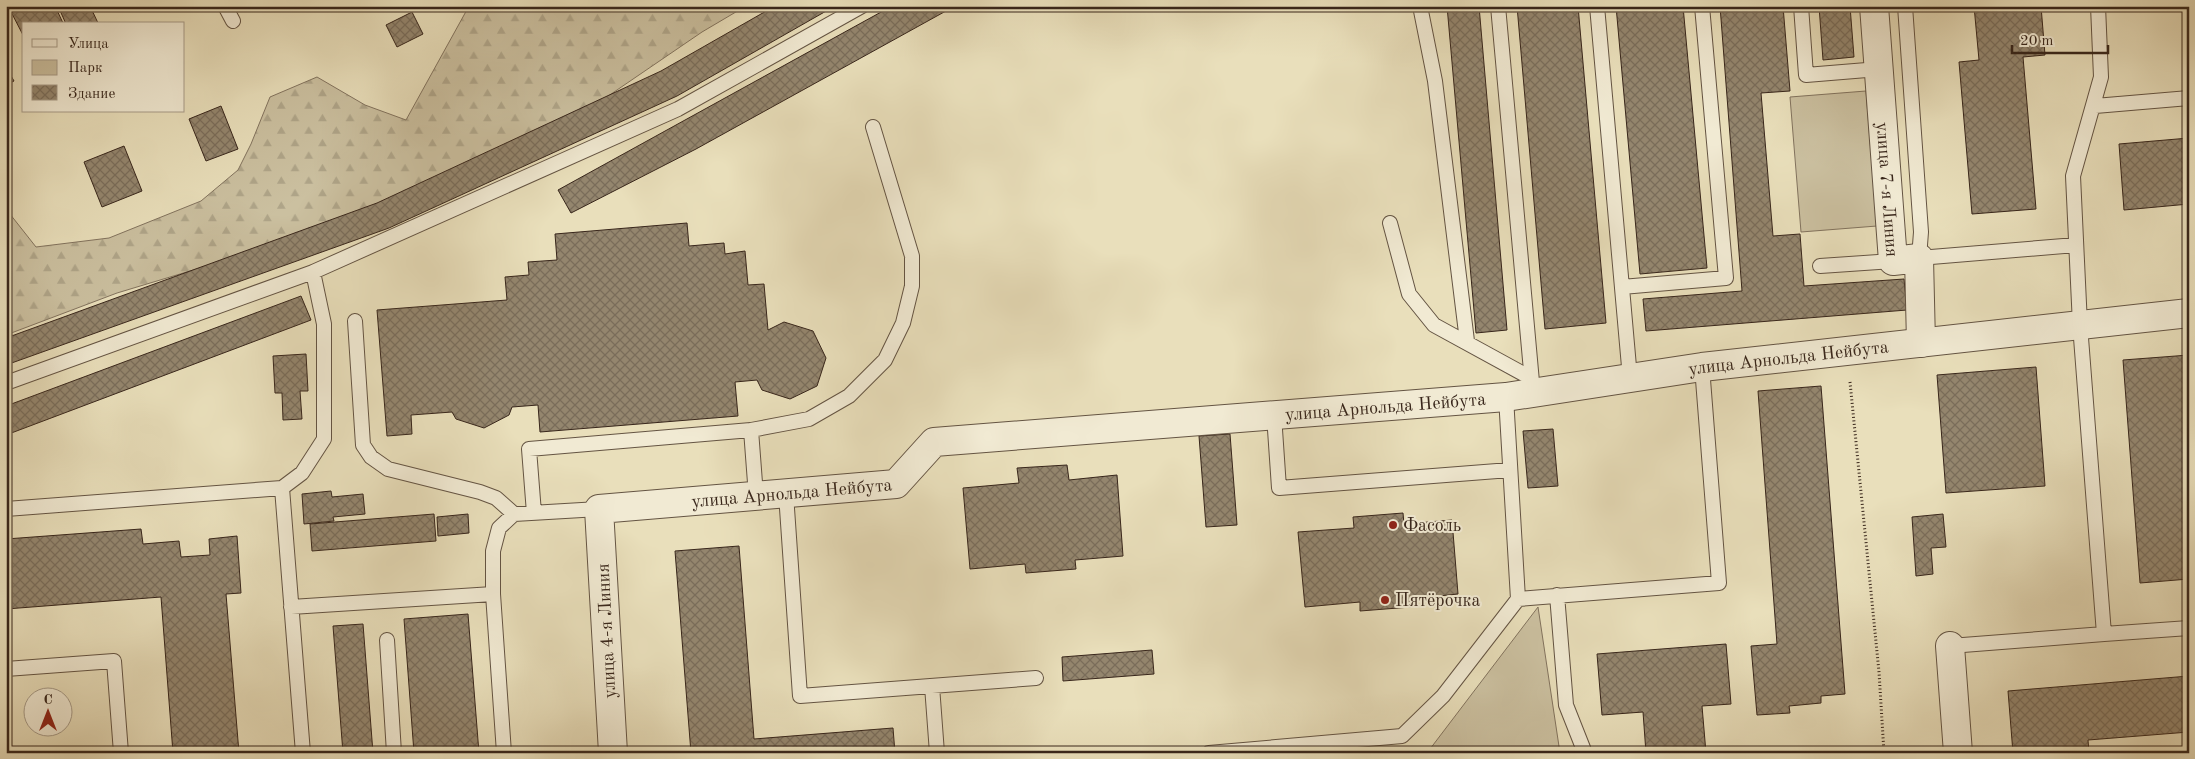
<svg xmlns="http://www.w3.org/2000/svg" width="2195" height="759" font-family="'Old Standard TT',serif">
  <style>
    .green { fill: #cbc0a0; stroke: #82735e }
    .forest { fill: url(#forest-firs); stroke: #82735e }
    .building { fill: url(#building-cross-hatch); stroke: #38261b }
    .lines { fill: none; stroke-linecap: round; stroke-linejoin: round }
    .service-casing { stroke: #645443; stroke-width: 16 }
    .minor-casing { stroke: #645443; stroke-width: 30 }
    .path { stroke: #38261b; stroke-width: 3; stroke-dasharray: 1 2.5; stroke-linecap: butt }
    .service { stroke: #f1ead3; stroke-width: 14 }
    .minor { stroke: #f1ead3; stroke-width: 28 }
    .poi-dot { fill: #8f2418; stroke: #f1ead3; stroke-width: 2 }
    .labels { text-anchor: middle; stroke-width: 4; stroke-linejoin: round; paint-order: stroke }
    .street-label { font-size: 18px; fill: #38261b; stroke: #f1ead3 }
    .poi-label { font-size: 18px; fill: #38261b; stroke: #f1ead3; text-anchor: start }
  </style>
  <defs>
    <pattern id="forest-firs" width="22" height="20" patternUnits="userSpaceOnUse" patternTransform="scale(1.25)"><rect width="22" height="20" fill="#cbc0a0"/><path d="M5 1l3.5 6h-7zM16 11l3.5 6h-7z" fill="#afa589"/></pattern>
    <pattern id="building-cross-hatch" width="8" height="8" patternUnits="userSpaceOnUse" patternTransform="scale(1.25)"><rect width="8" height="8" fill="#94866e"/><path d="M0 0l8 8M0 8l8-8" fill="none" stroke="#7a6d5a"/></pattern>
  </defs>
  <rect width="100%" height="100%" fill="#e9dfbb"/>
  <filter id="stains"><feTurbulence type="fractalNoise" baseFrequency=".004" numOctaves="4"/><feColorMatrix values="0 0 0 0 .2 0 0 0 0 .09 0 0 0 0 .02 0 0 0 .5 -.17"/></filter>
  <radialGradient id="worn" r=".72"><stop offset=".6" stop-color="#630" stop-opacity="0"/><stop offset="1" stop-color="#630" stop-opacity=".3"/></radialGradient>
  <!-- green -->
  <path class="green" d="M1866 91 1877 226 1801 232 1790 97Z
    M1538 607 1560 753H1390L1430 749Z"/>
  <!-- forest -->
  <path class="forest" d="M469 6H746L702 32 573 120 356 221 117 293 6 335V209L36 247 109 238 201 201 238 170 251 144 270 97 317 77 365 105 406 120Z"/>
  <!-- building -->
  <path class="building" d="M8 6H55L63 23 24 24V37Z
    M58 6H90L98 23 66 24Z
    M775 6H835L677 96 389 228 6 365V338L377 203 661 71Z
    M892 6H955L696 149 571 213 558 190Z
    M1447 6H1479L1507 330 1476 333Z
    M1517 6H1578L1606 323 1545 329Z
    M1616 6H1683L1707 268 1640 274Z
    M1720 6H1783L1790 91 1761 93 1773 236 1800 234 1804 286 1904 279 1907 310 1646 331 1643 299 1742 291Z
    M1819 6H1850L1854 57 1823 60Z
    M1974 6H2041L2045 55 2023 57 2036 209 1972 214 1959 62 1979 60Z
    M412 12 423 34 397 47 386 25Z
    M6 67 14 81 6 85Z
    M221 106 238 149 206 161 189 119Z
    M2189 138V204L2124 210 2119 144Z
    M124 146 142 191 102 207 84 162Z
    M687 223 689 246 724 243 725 254 745 251 748 285 764 284 768 330 784 322 813 331 826 358 817 386 790 399 762 390 757 380 735 382 738 416 540 432 538 405 512 407 509 415 484 428 456 419 452 412 411 415 412 434 387 436 377 310 507 300 505 277 529 275 528 262 557 260 555 234Z
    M301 296 311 320 6 435V406Z
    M306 354 308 391H300L302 419 283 420 282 393H275L273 356Z
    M2189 355V579L2140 583 2123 360Z
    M2036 367 2045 486 1946 493 1937 375Z
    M1821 386 1845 694 1821 696V703L1789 706 1790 713 1757 715 1751 646 1777 644 1758 391Z
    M1553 429 1558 486 1528 488 1523 431Z
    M1230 434 1237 525 1206 527 1199 436Z
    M1067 465 1069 480 1117 475 1123 556 1075 560 1076 569 1026 573 1025 564 970 569 963 488 1019 483 1017 468Z
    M331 491 332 497 363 494 365 514 333 517 334 521 304 524 302 494Z
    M1403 513 1404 524 1452 520 1458 594 1410 599 1411 607 1360 611V602L1305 607 1298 532 1354 528 1353 517Z
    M434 514 436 541 312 551 310 524Z
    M468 514 469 533 438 536 437 517Z
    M1943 514 1946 547 1931 548 1933 574 1916 576 1912 517Z
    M141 529 143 544 179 541 181 557 210 555 209 539 237 536 241 593 226 594 239 753H173L161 597 6 609V539Z
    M739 546 754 739 893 728 895 753H691L675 551Z
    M468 614 479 753H414L404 619Z
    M363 624 373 753H343L333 626Z
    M1726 644 1731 704 1702 706 1706 753H1646L1643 712 1602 715 1597 654Z
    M1152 650 1154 674 1063 681 1062 657Z
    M2189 676V732L2088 740 2089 753H2013L2008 691Z"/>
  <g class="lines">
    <!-- service casing -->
    <g class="service-casing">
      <path id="service" d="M225 6 233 21
        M1420 6 1435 81 1467 341
        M1498 6 1533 393
        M1597 6 1630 378
        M1801 6 1806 75 1879 69
        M1905 6 1921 232 1919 258 2076 245
        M2095 106 2189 98
        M1390 223 1409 294 1434 325 1531 378
        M1820 266 1893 261
        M1622 287 1726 278 1702 6
        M355 321 363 445 371 457 388 469 480 492 496 498 514 514
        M6 383 313 272 678 109 862 6
        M1274 415 1279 488 1510 470
        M751 430 809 419 849 396 885 360 903 323 912 286V256L873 127
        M282 488 302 473 324 439V324L313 272
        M786 494 800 696 1036 678
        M6 509 282 488 303 753
        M534 513 529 449 751 430 756 496
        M493 594 504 753
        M1557 595 1566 705 1585 753
        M1518 599 1719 583 1702 367
        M291 607 493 594V551L499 528 514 514 599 509
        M2104 634 2189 628
        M387 640 394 753
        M1950 646 2104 634 2080 325 2073 176 2101 77 2098 6
        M6 669 114 661 121 753
        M932 686 937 753
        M1209 753 1402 736 1443 696 1518 599 1506 397"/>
    </g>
    <!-- minor casing -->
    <g class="minor-casing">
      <g id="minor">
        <path id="s1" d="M1874 6 1893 261 1919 258 1921 343"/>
        <path d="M1950 646 1958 753"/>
        <path id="s2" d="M613 753 599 509 896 484 934 442 1506 397 1702 367 2189 313"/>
      </g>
    </g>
    <!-- path -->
    <path class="path" d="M1850 382 1879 672 1884 753"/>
    <!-- service -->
    <use href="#service" class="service"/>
    <!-- minor -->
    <use href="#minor" class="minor"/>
  </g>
  <!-- markers -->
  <g class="poi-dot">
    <circle cx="1393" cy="525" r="5"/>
    <circle cx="1385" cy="600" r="5"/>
  </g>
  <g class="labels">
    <!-- street labels -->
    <g class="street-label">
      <text dy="6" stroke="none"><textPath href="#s1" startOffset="184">улица 7-я Линия</textPath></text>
      <text dy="6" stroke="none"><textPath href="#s2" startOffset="1458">улица Арнольда Нейбута</textPath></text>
      <text dy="6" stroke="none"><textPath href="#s2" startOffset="1052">улица Арнольда Нейбута</textPath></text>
      <text dy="6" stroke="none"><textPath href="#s2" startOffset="438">улица Арнольда Нейбута</textPath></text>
      <text transform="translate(606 631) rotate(-93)" y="6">улица 4-я Линия</text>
    </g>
    <!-- poi labels -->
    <g class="poi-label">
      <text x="1403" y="531">Фасоль</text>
      <text x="1395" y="606">Пятёрочка</text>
    </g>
  </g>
  <!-- margin -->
  <rect width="2195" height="759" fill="none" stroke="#e9dfbb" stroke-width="25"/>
  <rect x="8" y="8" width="2180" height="744" fill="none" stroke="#38261b" stroke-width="2.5"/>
  <rect x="12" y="12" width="2170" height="734" fill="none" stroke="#38261b"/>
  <!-- legend -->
  <rect x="22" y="22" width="162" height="90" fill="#f1ead3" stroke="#a79c89"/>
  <rect x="32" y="39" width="25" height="8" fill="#f1ead3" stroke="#a79c89"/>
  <text x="68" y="48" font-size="15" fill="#38261b">Улица</text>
  <rect x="32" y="60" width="25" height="15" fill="#cbc0a0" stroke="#a79c89"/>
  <text x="68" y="72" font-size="15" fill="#38261b">Парк</text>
  <rect x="32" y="85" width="25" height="15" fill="url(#building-cross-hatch)" stroke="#a79c89"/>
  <text x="68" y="98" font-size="15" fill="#38261b">Здание</text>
  <!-- north arrow -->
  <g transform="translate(48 712)"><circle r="24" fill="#f1ead3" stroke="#a79c89"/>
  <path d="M0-4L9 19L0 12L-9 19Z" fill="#8f2418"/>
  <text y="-8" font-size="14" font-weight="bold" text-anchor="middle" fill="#38261b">С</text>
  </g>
  <!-- scale -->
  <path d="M2012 45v8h96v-8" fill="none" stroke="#38261b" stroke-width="2.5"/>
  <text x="2020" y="45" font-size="15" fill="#38261b" stroke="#f1ead3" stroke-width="4" paint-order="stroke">20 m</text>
  <rect width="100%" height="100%" filter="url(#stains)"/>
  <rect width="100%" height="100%" fill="url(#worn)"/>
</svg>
